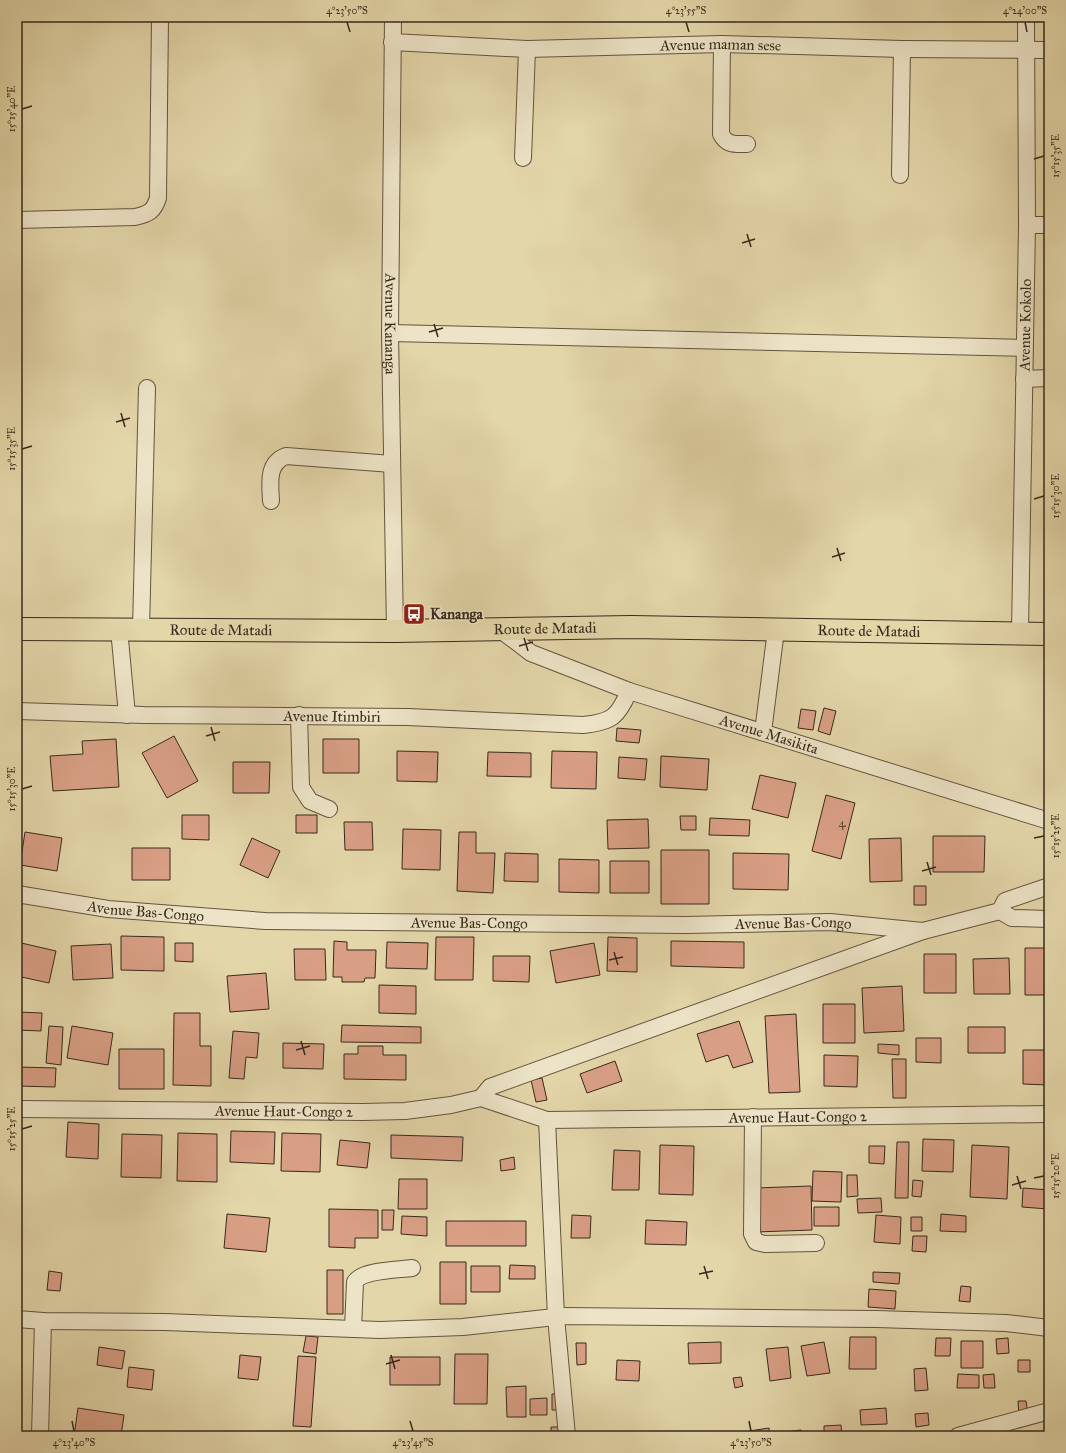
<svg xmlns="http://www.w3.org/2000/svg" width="1066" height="1453" font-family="'IM FELL Great Primer',serif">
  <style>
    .building { fill: #d99f85; stroke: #39291c }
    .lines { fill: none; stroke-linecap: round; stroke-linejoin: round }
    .street-casing { stroke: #64543f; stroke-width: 18 }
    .primary-casing { stroke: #39291c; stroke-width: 24 }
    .street { stroke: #ede4c7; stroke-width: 16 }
    .primary { stroke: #e3d6a9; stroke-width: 22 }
    .ticks { fill: none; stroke: #39291c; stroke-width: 1.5 }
    .labels { text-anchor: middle; stroke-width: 3; stroke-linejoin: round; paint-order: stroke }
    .number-label { font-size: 13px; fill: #614636 }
    .street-label { font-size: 15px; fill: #39291c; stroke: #ede4c7 }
    .poi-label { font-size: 15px; font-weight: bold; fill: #39291c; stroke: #ede4c7; text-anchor: start }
    .neatline { fill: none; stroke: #39291c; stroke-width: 1.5 }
    .ticks-label { font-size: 10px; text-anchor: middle; fill: #39291c }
  </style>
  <rect width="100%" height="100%" fill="#e3d6a9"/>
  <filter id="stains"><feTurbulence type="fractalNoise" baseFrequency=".005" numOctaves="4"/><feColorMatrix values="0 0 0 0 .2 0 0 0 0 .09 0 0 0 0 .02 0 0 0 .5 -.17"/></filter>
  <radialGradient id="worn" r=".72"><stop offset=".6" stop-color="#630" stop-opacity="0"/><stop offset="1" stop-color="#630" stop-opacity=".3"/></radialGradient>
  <!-- building -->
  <path class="building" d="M824 708 836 711 830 735 818 731Z
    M801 709 816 711 813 730 798 728Z
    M617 728 641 730 639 743 616 741Z
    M174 736 198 781 167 798 142 753Z
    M116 739 119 787 53 791 50 756 83 754 82 741Z
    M323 739H359V773H323Z
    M397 751 438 752 437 782 397 781Z
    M552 751 597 752 596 789 551 788Z
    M488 752 531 753V777L487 776Z
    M661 756 709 759 707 790 660 787Z
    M619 757 647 759 645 780 618 778Z
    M233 762H270L269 793H233Z
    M760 775 796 783 788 818 752 809Z
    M826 795 855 803 841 859 812 851Z
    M182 815H209V840L182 839Z
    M296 815H317V833H296Z
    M680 816H696V830H681Z
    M710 818 750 820 749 836 709 835Z
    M648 819 649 848 608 849 607 820Z
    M344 822H372L373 850H345Z
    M403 829 441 830 440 870 402 869Z
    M25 832 62 838 57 871 20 865Z
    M459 832H476V853H495L493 893 457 891Z
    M933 836H985L984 872H933Z
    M252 838 280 851 268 878 240 865Z
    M901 838 902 881 870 882 869 839Z
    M132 848H170V880H132Z
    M661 850H709V904H661Z
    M505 853 538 854V882L504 881Z
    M733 853 789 854 788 890 733 889Z
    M559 859 599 860V893L559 892Z
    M610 861H649V893H610Z
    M914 886H926V905H914Z
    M121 936 164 937V971L121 970Z
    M436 937H474L473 980H435Z
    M608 937 637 938V972L607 971Z
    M334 941 347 942V950H376L375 978H365L364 982H342V977H333Z
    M671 941 744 942V968L671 966Z
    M17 942 56 951 49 983 17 976Z
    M387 942 428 943 427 969 386 968Z
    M175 943H193V962L175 961Z
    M594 943 600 975 556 983 550 951Z
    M111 944 113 978 73 980 71 946Z
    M1025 948H1048L1049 995H1025Z
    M294 949H325L326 980H295Z
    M924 954H956V993H924Z
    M493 956H530L529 982 493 981Z
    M1009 958 1010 994H974L973 959Z
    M266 973 269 1009 230 1012 227 976Z
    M379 985 416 986V1014L379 1013Z
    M902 986 904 1031 864 1033 862 988Z
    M823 1004H855V1043H823Z
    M17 1012 42 1013 41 1031 17 1030Z
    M174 1013H200V1046H211V1086L173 1085Z
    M796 1014 800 1092 769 1093 765 1016Z
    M739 1021 753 1062 733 1068 728 1055 706 1062 697 1034Z
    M342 1025 421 1027V1043L341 1042Z
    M49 1026 63 1027 61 1065 46 1063Z
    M72 1026 113 1033 108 1065 67 1058Z
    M968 1027H1005V1053H968Z
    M233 1031 259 1033 257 1058 246 1057 244 1079 229 1078Z
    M916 1038H941V1063L916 1062Z
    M283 1043 324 1044 323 1069 283 1068Z
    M878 1044 899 1045V1055L878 1053Z
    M358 1046H383V1055H406V1080L344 1079V1054H358Z
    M119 1049H164V1089H119Z
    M1023 1050H1049V1085L1023 1084Z
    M824 1055 858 1056 857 1087 824 1086Z
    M892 1059H906V1098H893Z
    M615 1061 622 1081 587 1093 580 1074Z
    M17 1067 56 1068 55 1087 17 1086Z
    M542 1078 547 1100 536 1102 531 1080Z
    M68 1122 99 1124 98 1159 66 1157Z
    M231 1131 275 1132 274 1164 230 1162Z
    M178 1133 217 1134V1182L177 1181Z
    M282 1133 321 1134 320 1172 281 1171Z
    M122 1134 162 1135 161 1178 121 1177Z
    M391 1135 463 1137 462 1161 391 1158Z
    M923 1139 954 1140 953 1172 922 1171Z
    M340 1140 370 1143 367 1168 337 1165Z
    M897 1142H909L908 1198H895Z
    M660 1145 694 1146 693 1195 659 1194Z
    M972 1145 1009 1147 1007 1199 970 1197Z
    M869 1146H885L884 1164 869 1163Z
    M1045 1148H1049V1169H1045Z
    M614 1150 640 1151 639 1190H612Z
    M514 1157 515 1169 501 1171 500 1160Z
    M813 1171 842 1172 841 1202 812 1201Z
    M847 1175H857L858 1196 847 1197Z
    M399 1179H427V1209H398Z
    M913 1180 923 1181 921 1197 912 1196Z
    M811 1186 812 1230 756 1232 755 1188Z
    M1023 1188 1049 1190 1048 1209 1022 1207Z
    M881 1198 882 1212 858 1213 857 1199Z
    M814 1207H839V1226H814Z
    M329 1209 378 1210V1238H355V1248L329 1247Z
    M382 1210H394L393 1230H382Z
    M227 1214 270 1218 266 1252 224 1248Z
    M941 1214 966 1216V1232L940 1231Z
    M572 1215 591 1216 590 1238H571Z
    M876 1215 901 1217 900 1244 874 1242Z
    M402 1216 427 1217V1236L401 1234Z
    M911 1217H922V1231H911Z
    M646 1220 687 1222 686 1245 645 1244Z
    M446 1221H526V1246H446Z
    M913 1236H927L926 1252 912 1251Z
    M440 1262H466V1304H440Z
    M510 1265 535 1266V1279H509Z
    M471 1266H500V1292H471Z
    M327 1270H343V1314H327Z
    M49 1271 62 1273 60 1291 47 1290Z
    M873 1272 900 1273 899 1284 873 1282Z
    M961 1286 971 1287 970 1302 959 1301Z
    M869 1289 896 1291 895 1309 868 1307Z
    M306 1336 318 1337 316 1354 303 1352Z
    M850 1337H876V1369H849Z
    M936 1338H951L950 1356H935Z
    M1008 1338 1009 1353 997 1354 996 1339Z
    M961 1341H983V1368H961Z
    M721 1342V1363L689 1364 688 1343Z
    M824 1342 830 1373 807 1376 801 1346Z
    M576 1343H586V1364L577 1365Z
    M99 1347 125 1351 122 1369 97 1365Z
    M788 1347 791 1378 770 1381 766 1349Z
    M455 1354H488L487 1404H454Z
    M240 1355 261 1357 258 1380 238 1378Z
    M298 1356 316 1357 311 1427 293 1426Z
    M390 1357H440V1385H390Z
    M617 1360 640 1361 639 1381 616 1380Z
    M1018 1360H1030V1372H1018Z
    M129 1367 154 1370 152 1390 127 1387Z
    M926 1368 928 1390 915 1391 914 1369Z
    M958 1374 979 1375V1388H957Z
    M994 1374 995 1388H984L983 1375Z
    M741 1377 743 1386 735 1388 733 1378Z
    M526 1386V1417H507L506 1387Z
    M552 1394H562V1410H552Z
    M547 1398V1415H530V1399Z
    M1018 1401H1026L1028 1414 1019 1415Z
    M78 1408 124 1415 121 1436H74Z
    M886 1408 887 1424 861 1425 860 1410Z
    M928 1413 929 1425 916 1427 915 1414Z
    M841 1425 842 1436H824V1426Z
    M551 1427H562V1436H551Z
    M769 1428 770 1436H750L749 1431Z
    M801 1430 802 1436H776V1433Z"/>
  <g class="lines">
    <!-- street casing -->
    <g class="street-casing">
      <g id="street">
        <path id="s1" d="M393 17 390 333 395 631"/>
        <path id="s2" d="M392 42 527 49 722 44 902 49 1049 50"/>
        <path d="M722 44 721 134C727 146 736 144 747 144"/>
        <path d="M523 158 527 49"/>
        <path d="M900 175 902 49"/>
        <path d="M17 220 135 217C149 214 154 211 158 198L160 17"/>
        <path d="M1027 225H1049"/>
        <path d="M390 333 1024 348"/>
        <path d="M1024 379 1049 378"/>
        <path d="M271 501C270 483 267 463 286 456L392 464"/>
        <path id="s3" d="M498 628 531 653 629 691 1049 821"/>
        <path d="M119 629 127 715"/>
        <path d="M141 629 147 388"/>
        <path id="s4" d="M1020 632 1027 225 1026 17"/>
        <path id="s5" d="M17 711 144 715 408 717 583 725C612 722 618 717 629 691"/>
        <path d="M299 715 301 787 310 801 329 809"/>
        <path d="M763 732 776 630"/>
        <path id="s6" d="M17 894 108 909 265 921 686 925 830 922 923 931"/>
        <path d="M1000 911 1012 918 1049 919"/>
        <path d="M481 1098 490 1087 923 931 1000 911 1005 901 1049 886"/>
        <path id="s7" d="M17 1109 363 1112 405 1111 451 1105 481 1098 547 1120 556 1317 567 1436"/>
        <path d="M753 1117 752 1234 756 1242 765 1244 816 1243"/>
        <path id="s8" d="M547 1120 1049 1114"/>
        <path d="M17 1319 43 1321 165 1322 380 1330 463 1327 564 1316 876 1319 1006 1323 1049 1328"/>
        <path d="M353 1329 355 1282C362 1270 398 1270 412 1268"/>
        <path d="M40 1436 43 1321"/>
        <path d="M958 1436 1049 1411"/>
      </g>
    </g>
    <!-- primary casing -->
    <g class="primary-casing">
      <g id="primary">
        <path id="s9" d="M17 629 395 631 631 627 1049 634"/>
      </g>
    </g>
    <!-- street -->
    <use href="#street" class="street"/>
    <!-- primary -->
    <use href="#primary" class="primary"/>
  </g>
  <!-- ticks -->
  <path class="ticks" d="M347 22 350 32M686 22 689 32M1025 22 1027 32M22 109 32 106M1034 159 1044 156M747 234 751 247M742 243 755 239M434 324 438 337M429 332 443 328M121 413 125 427M116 422 130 418M22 449 32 446M1034 499 1044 496M837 548 841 561M832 557 845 553M524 638 528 651M519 646 533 642M211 727 215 741M206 736 220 732M22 789 32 786M1034 838 1044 836M927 862 931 875M922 871 936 867M614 952 618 965M609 960 623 957M301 1041 305 1055M296 1050 310 1046M22 1129 32 1126M1017 1176 1021 1189M1034 1178 1044 1176M1012 1185 1026 1181M704 1266 708 1279M699 1274 713 1271M391 1355 395 1369M386 1364 400 1360M72 1421 74 1431M410 1421 413 1431M749 1421 751 1431"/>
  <!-- icons -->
  <defs>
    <g id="bus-square" transform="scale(1.15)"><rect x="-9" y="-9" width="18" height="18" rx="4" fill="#8f2418" stroke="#ede4c7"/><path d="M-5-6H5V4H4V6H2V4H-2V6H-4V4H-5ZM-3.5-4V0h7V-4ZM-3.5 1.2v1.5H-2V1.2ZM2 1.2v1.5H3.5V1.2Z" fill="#fff"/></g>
  </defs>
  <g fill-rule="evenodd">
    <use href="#bus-square" x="414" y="614"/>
  </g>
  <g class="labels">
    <!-- number labels -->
    <g class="number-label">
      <text x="842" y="827">4</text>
    </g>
    <!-- street labels -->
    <g class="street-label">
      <text dy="5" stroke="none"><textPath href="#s2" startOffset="329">Avenue maman sese</textPath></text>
      <text dy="5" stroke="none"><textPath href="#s1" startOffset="307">Avenue Kananga</textPath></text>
      <text dy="5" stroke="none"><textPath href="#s4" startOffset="307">Avenue Kokolo</textPath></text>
      <text dy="5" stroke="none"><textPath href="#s9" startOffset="528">Route de Matadi</textPath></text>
      <text dy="5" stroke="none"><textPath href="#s9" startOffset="204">Route de Matadi</textPath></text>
      <text dy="5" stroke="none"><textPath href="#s9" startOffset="852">Route de Matadi</textPath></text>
      <text dy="5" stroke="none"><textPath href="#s5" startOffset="315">Avenue Itimbiri</textPath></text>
      <text dy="5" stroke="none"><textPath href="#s3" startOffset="293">Avenue Masikita</textPath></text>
      <text dy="5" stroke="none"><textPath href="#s6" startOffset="130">Avenue Bas-Congo</textPath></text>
      <text dy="5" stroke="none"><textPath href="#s6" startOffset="454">Avenue Bas-Congo</textPath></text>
      <text dy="5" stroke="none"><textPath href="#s6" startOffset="778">Avenue Bas-Congo</textPath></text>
      <text dy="5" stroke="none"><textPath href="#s7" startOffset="267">Avenue Haut-Congo 2</textPath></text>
      <text dy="5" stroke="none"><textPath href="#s8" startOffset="251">Avenue Haut-Congo 2</textPath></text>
    </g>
    <!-- poi labels -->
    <g class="poi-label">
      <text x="430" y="619">Kananga</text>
    </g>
  </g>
  <!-- margin -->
  <rect width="1066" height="1453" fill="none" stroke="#e3d6a9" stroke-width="44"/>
  <rect x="22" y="22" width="1022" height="1409" class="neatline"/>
  <g class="ticks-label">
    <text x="347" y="14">4°23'50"S</text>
    <text x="686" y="14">4°23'55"S</text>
    <text x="1025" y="14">4°24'00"S</text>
    <text transform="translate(11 109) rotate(-90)" y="4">15°15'40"E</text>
    <text transform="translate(1055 156) rotate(-90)" y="4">15°15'35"E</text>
    <text transform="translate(11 449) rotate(-90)" y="4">15°15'35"E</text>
    <text transform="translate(1055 496) rotate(-90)" y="4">15°15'30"E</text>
    <text transform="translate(11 789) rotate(-90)" y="4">15°15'30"E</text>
    <text transform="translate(1055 836) rotate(-90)" y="4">15°15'25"E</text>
    <text transform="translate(11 1129) rotate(-90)" y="4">15°15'25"E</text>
    <text transform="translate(1055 1176) rotate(-90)" y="4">15°15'20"E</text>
    <text x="74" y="1446">4°23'40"S</text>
    <text x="413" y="1446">4°23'45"S</text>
    <text x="751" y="1446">4°23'50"S</text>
  </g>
  <rect width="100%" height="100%" filter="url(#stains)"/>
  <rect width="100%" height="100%" fill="url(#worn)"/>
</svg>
